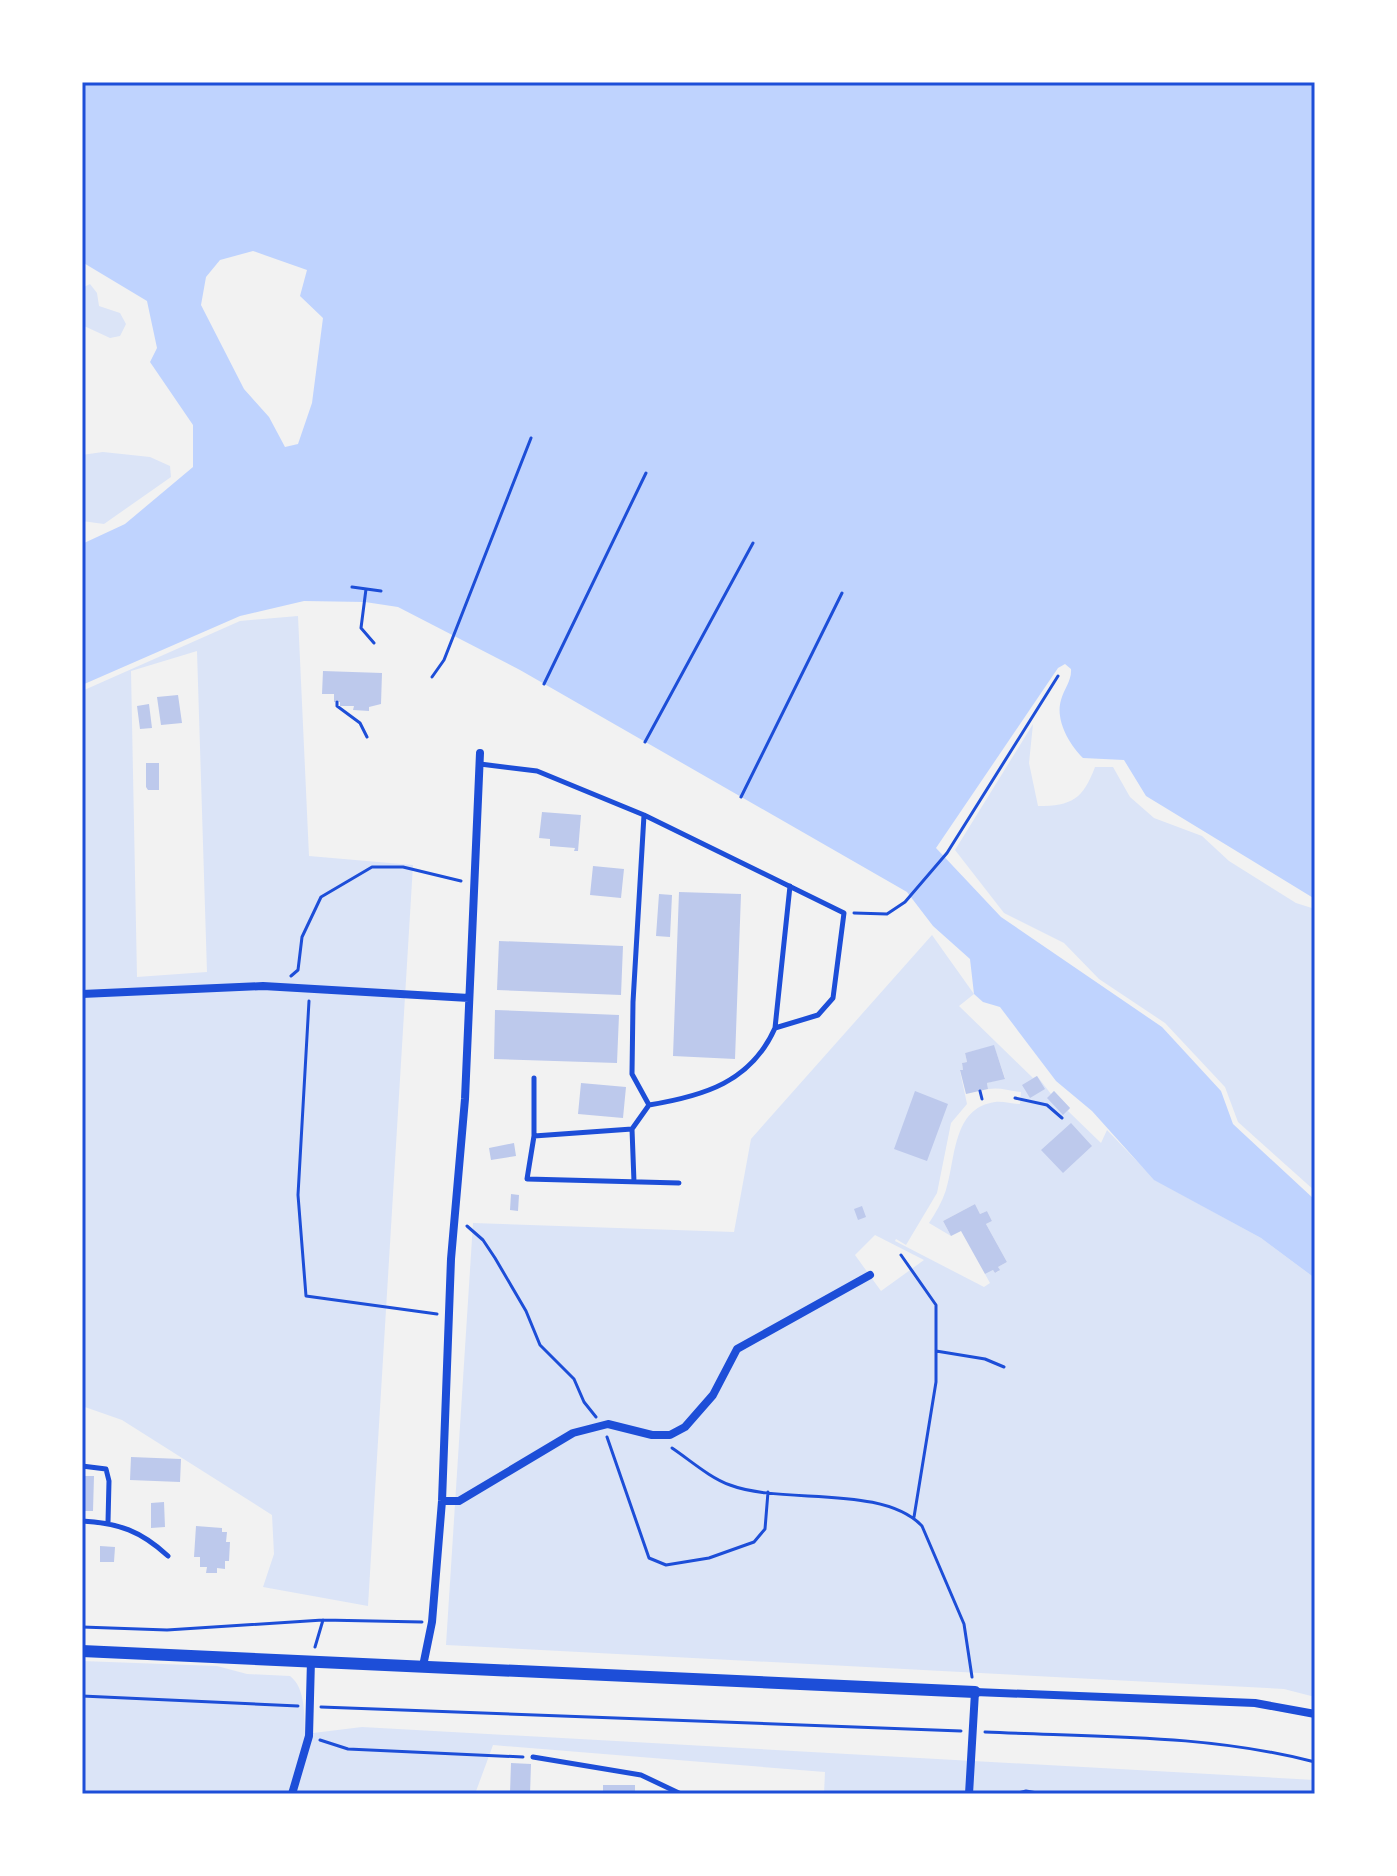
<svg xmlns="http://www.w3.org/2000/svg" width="1397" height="1876" font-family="Inter,sans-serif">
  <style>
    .green { fill: #dbe4f7; fill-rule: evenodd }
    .water { fill: #bfd3fe; fill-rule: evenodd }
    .building { fill: #bdc9ec }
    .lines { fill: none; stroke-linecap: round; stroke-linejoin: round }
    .path { stroke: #1d4ed8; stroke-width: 3 }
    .service { stroke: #1d4ed8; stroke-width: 5 }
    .minor { stroke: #1d4ed8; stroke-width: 8 }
    .tertiary { stroke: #1d4ed8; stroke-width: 12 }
    .neatline { fill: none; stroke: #1d4ed8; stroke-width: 3 }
  </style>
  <rect width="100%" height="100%" fill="#f2f2f2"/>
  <!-- green -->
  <path class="green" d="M90 284 97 293 99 306 120 313 126 324 120 336 110 338 82 325V288Z
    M103 452 150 457 170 466 171 477 104 524 82 521V455Z
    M298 616 309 856 413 865 368 1606 263 1587 274 1554 272 1515 122 1420 82 1406V691L240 621ZM197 651 207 972 137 977 131 671Z
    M1033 724 1029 763 1038 806C1072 806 1083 799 1095 767H1113L1130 797 1154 818 1202 836 1229 861 1296 903 1315 909V1191L1238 1122 1225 1087 1165 1023 1099 979 1064 943 1004 913 955 850Z
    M932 935 974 994 959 1006 1033 1078 1037 1076 1051 1094 1054 1091 1070 1108 1068 1111 1101 1143 1107 1130 1155 1180 1261 1238 1312 1276 1315 1283V1697L1284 1689 446 1645 473 1223 734 1232 751 1139ZM994 1046 1005 1078 987 1083 988 1089C1001 1087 1009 1091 1021 1092L1020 1104C1013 1104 1003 1101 995 1102 952 1108 956 1159 946 1190 942 1202 936 1212 929 1223L951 1236 943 1221 975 1204 980 1214 987 1211 992 1221 986 1224 1007 1262 998 1267 999 1271 995 1273 993 1270 985 1274 990 1283 984 1287 895 1241 896 1239 906 1245 937 1193 951 1123 967 1104 960 1071 963 1070 962 1063 967 1062 965 1053ZM875 1235 924 1260 881 1291 855 1255Z
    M82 1661 217 1666 247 1674 290 1676C306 1688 304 1716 305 1734L362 1727 1315 1780V1794H824L825 1772 493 1745 475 1794H82Z"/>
  <!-- water -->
  <path class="water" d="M82 82H1315V899L1146 796 1124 760 1083 758C1069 744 1055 720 1061 700 1064 689 1072 680 1071 669L1065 664 1058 668 936 848 1001 917 1162 1027 1221 1091 1233 1124 1315 1200V1283L1312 1276 1261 1238 1154 1180 1092 1111 1056 1081 1000 1007 983 1002 974 994 970 959 933 926 907 892 520 670 398 607 365 602 304 601 240 616 82 685V544L125 524 193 467V425L150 362 157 348 147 301 82 262ZM253 251 307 270 300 296 323 318 312 403 298 444 285 447 269 417 244 389 201 305 206 277 220 260Z"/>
  <!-- building -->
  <path class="building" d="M323 671 382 673 381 704 369 707V711L353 710 354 706H340V702H334V694H322Z
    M178 695 182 723 161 725 157 697Z
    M149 704 152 728 140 729 137 706Z
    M146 763H159V790H148L146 787Z
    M542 812 581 815 578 851H574L575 848 550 846V839L539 838Z
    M593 866 624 869 621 898 590 895Z
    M679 892 741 894 735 1059 673 1056Z
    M659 894 672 895 670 937 656 936Z
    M499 941 623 946 621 995 497 990Z
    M495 1010 619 1015 617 1063 494 1059Z
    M994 1045 1005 1079 987 1083 988 1089 966 1094 960 1070H963L962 1063 967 1062 965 1053Z
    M1037 1076 1045 1089 1030 1098 1022 1085Z
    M581 1083 626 1087 623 1118 578 1114Z
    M915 1091 948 1104 927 1161 894 1149Z
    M1054 1091 1070 1108 1063 1115 1047 1098Z
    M1071 1123 1092 1146 1063 1173 1041 1150Z
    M514 1143 516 1156 491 1160 489 1148Z
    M511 1194 519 1195 518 1211 510 1210Z
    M975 1204 980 1214 987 1211 992 1221 986 1224 1007 1262 998 1267 1000 1270 995 1273 993 1270 985 1274 961 1231 951 1236 943 1221Z
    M862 1206 866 1217 858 1220 854 1209Z
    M131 1457 181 1459 180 1482 130 1480Z
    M82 1476H94L93 1511H82Z
    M164 1502 165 1527 151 1528V1503Z
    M196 1526 222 1528V1532H227L226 1542H230L229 1561H225V1569L217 1568V1573H206L207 1567H200V1557H194Z
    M100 1546 115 1547 114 1562H100Z
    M511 1763 531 1764 530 1794 510 1793Z
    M603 1785H635V1794H603Z"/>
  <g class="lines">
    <!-- path -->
    <path class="path" d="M352 587 381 591
      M366 589 361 628 374 643
      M432 677 444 660 531 438
      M544 684 646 473
      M337 702V706L360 723 367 737
      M645 742 753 543
      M741 797 842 593
      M854 913 887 914 905 902 947 853 1058 676
      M291 976 298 970 302 937 321 897 372 867H403L461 881
      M309 1001 298 1195 306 1296 437 1314
      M980 1091 982 1099
      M1015 1098 1047 1105 1062 1118
      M467 1226 483 1240 495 1258 526 1311 540 1345 574 1379 584 1402 596 1417
      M901 1255 936 1305V1382L914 1517
      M936 1351 985 1359 1004 1367
      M607 1437 649 1558 666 1565 709 1558 754 1542 765 1529 768 1492
      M672 1448C690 1460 710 1478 730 1485 782 1505 882 1484 922 1526L964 1624 972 1677
      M82 1627 167 1630 323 1620 422 1622
      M315 1647 323 1620
      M82 1696 298 1706
      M321 1707 961 1731
      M985 1732C1095 1737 1208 1734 1315 1762
      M320 1740 348 1749 523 1757
      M1014 1794 1026 1791 1043 1794"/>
    <!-- service -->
    <path class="service" d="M480 764 537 771 644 815 844 913 833 998 818 1015 775 1028
      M644 815 633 1002 632 1074 649 1105
      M632 1129 634 1182
      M534 1136V1078
      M679 1183 527 1179 534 1136 632 1129 649 1105C704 1096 751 1082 775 1028L790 886
      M82 1466 106 1469 109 1481 108 1522
      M82 1521C119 1523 141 1531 168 1556
      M533 1757 641 1775 681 1794"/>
    <!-- minor -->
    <path class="minor" d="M82 994 263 986 469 998
      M442 1501H459L573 1433 608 1424 652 1435H670L685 1427 713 1395 737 1349 870 1275
      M423 1666 432 1622 442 1501 451 1259 465 1099 480 753
      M292 1794 309 1736 311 1660
      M969 1794 975 1692 1255 1703 1315 1714"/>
    <!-- tertiary -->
    <path class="tertiary" d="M82 1651 975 1692"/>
  </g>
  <!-- border -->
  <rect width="1397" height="1876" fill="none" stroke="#ffffff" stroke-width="168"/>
  <rect x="84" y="84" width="1229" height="1708" class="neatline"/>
</svg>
